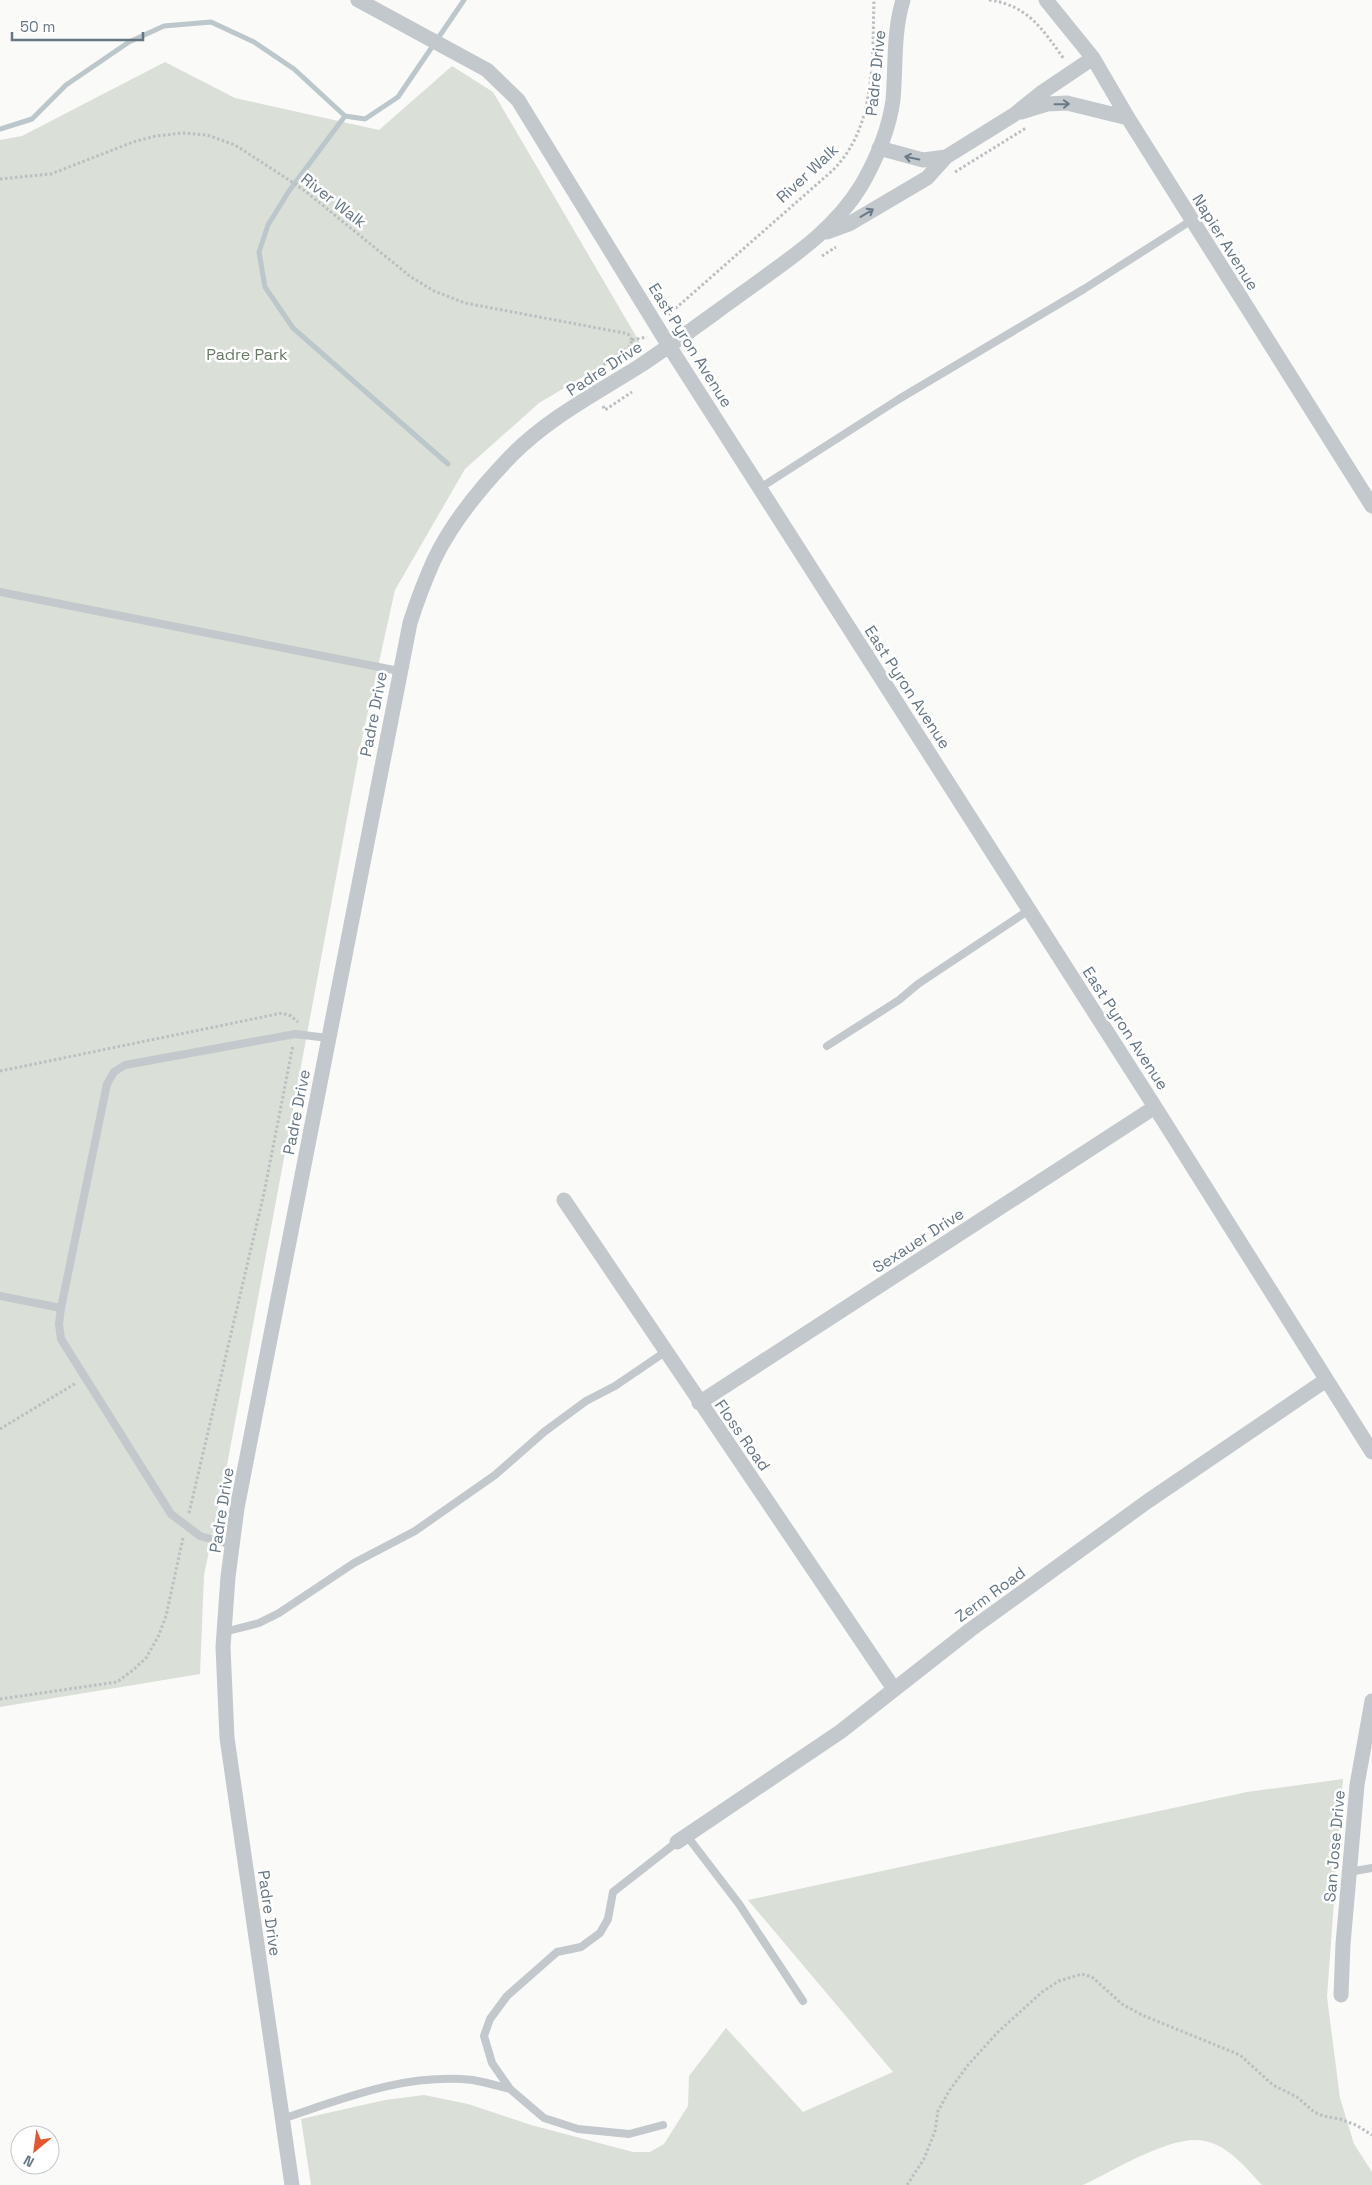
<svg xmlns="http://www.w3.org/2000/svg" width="1372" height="2185" font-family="'Space Grotesk',sans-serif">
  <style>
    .green { fill: #dadfd7 }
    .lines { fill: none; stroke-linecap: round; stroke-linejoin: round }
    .stream { stroke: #bbc7cb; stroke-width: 5 }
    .path { stroke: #bbbfc2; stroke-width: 3; stroke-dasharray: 2.5 2.5; stroke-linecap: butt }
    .lane { stroke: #c3c8cc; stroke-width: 8 }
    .street { stroke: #c3c8cc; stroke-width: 15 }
    .oneway { stroke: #6a7a87 }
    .labels { text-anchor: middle; stroke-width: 5; stroke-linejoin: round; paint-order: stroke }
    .street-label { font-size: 16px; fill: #657683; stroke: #fff }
    .park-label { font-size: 16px; fill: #687a64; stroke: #fff }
  </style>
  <rect width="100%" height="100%" fill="#fafaf8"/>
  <!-- green -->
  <path class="green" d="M165 62 235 98 379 130 452 66 493 92 640 343 539 403 465 469 395 590 361 743 227 1465 204 1575 200 1674 0 1707V140L22 136Z
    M1343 1779 1327 1997 1340 2098 1354 2144 1372 2172V2185H1262C1246 2168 1229 2146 1205 2141 1173 2133 1113 2171 1083 2185H311L301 2119 385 2100 424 2095 468 2104 531 2125 633 2152H650L664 2144 688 2106 689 2076 726 2028 803 2112 893 2072 748 1900 1247 1792Z"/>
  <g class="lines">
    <!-- stream -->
    <path class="stream" d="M345 116 289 191 268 225 259 252 265 287 293 328 448 464
      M0 129 32 119 66 85 129 42 164 26 211 22 254 42 294 69 345 116 365 119 398 97 464 0"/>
    <!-- path -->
    <path class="path" d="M989 0C1028 5 1043 30 1064 59
      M955 172 1026 128
      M0 179 51 174 133 142 156 136 183 133 207 135 235 145 283 176 305 191 411 277 434 291 465 303 624 333 628 334 632 340
      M822 256 836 247
      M668 315 832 171C877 127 872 58 874 0
      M632 340 647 337
      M586 380 585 378 629 347 632 340
      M603 406 605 410 632 392
      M0 1071 282 1013 291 1016 298 1022
      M0 1429 76 1383
      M189 1513 264 1193 293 1045
      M0 1699 117 1682 133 1670 146 1658 158 1637 166 1616 183 1538
      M907 2185 924 2159 935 2131 938 2111 949 2091 968 2065 998 2032 1042 1992 1059 1981 1082 1974 1092 1977 1122 2004 1142 2015 1240 2055 1273 2085 1297 2097 1314 2112 1323 2116 1340 2119 1356 2125 1372 2135"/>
    <!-- lane -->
    <path class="lane" d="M760 488 899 399 1084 289 1192 220
      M0 592 399 671
      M827 1046 899 1000 918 984 1029 910
      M0 1296 61 1308
      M232 1545 200 1536 171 1514 61 1339 59 1324 61 1308 107 1084 114 1072 125 1065 295 1034 328 1038
      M224 1632 259 1623 279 1613 354 1563 415 1531 495 1475 544 1432 586 1401 615 1386 665 1352
      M687 1836 739 1904 803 2001
      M1349 1872 1372 1868
      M282 2119C345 2098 405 2073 473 2080 485 2082 498 2086 510 2089
      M663 2125 629 2134 578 2129 544 2118 510 2089 492 2063 484 2036 490 2019 507 1996 557 1952 581 1947 600 1933 608 1919 613 1892 677 1842"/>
    <!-- street -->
    <path class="street" d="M358 0 487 70 518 100 669 346 1155 1107 1372 1452
      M1046 0 1093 58 1128 118 1372 506
      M1021 112 1047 104 1067 103 1128 118
      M879 148 923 160 946 157
      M827 232 849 224 927 178 946 157 1015 114 1041 93 1093 58
      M564 1200 894 1689
      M699 1403 1155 1107
      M677 1842 840 1732 970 1630 1148 1501 1326 1380
      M1341 1995 1343 1944 1357 1785 1372 1701
      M292 2185 227 1738 223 1647 228 1577 237 1508 410 623C417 601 425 580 434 560 452 522 482 486 511 456 547 419 595 394 638 367 676 342 713 314 751 287 792 257 834 230 861 186 876 160 889 129 893 100 896 66 893 33 903 0"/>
  </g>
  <!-- one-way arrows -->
  <defs><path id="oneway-shaft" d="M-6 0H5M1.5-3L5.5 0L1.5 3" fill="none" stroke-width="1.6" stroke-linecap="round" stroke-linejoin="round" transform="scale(1.25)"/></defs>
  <g class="oneway">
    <use href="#oneway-shaft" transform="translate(1062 104) rotate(-1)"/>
    <use href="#oneway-shaft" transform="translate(912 158) rotate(-168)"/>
    <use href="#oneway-shaft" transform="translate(867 213) rotate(-31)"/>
  </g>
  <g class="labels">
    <!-- street labels -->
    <g class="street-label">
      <text transform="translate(875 73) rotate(-84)" y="6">Padre Drive</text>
      <text transform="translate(807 173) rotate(-43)" y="6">River Walk</text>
      <text transform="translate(334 200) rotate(38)" y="6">River Walk</text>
      <text transform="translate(1226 242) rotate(58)" y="6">Napier Avenue</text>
      <text transform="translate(691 345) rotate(58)" y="6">East Pyron Avenue</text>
      <text transform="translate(604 368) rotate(-33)" y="6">Padre Drive</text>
      <text transform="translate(908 687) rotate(57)" y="6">East Pyron Avenue</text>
      <text transform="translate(373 714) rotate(-79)" y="6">Padre Drive</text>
      <text transform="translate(1126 1028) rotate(57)" y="6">East Pyron Avenue</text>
      <text transform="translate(296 1112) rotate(-79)" y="6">Padre Drive</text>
      <text transform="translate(918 1240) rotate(-33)" y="6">Sexauer Drive</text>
      <text transform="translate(743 1435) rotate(55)" y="6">Floss Road</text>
      <text transform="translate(221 1510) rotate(-81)" y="6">Padre Drive</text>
      <text transform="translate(990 1594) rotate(-36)" y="6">Zerm Road</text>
      <text transform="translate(1334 1846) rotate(-85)" y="6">San Jose Drive</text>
      <text transform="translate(270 1913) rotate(82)" y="6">Padre Drive</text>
    </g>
    <!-- park labels -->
    <g class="park-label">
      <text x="247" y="360">Padre Park</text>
    </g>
  </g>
  <!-- north arrow -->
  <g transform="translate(35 2150) rotate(209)"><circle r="24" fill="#ffffff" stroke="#c1c8cd"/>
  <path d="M0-4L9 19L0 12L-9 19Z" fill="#e4572e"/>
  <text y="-8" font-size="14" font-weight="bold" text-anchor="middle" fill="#657683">N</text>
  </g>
  <!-- scale -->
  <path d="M12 32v8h131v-8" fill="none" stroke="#657683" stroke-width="2.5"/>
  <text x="20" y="32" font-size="15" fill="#657683" stroke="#ffffff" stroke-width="4" paint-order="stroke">50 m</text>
</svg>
